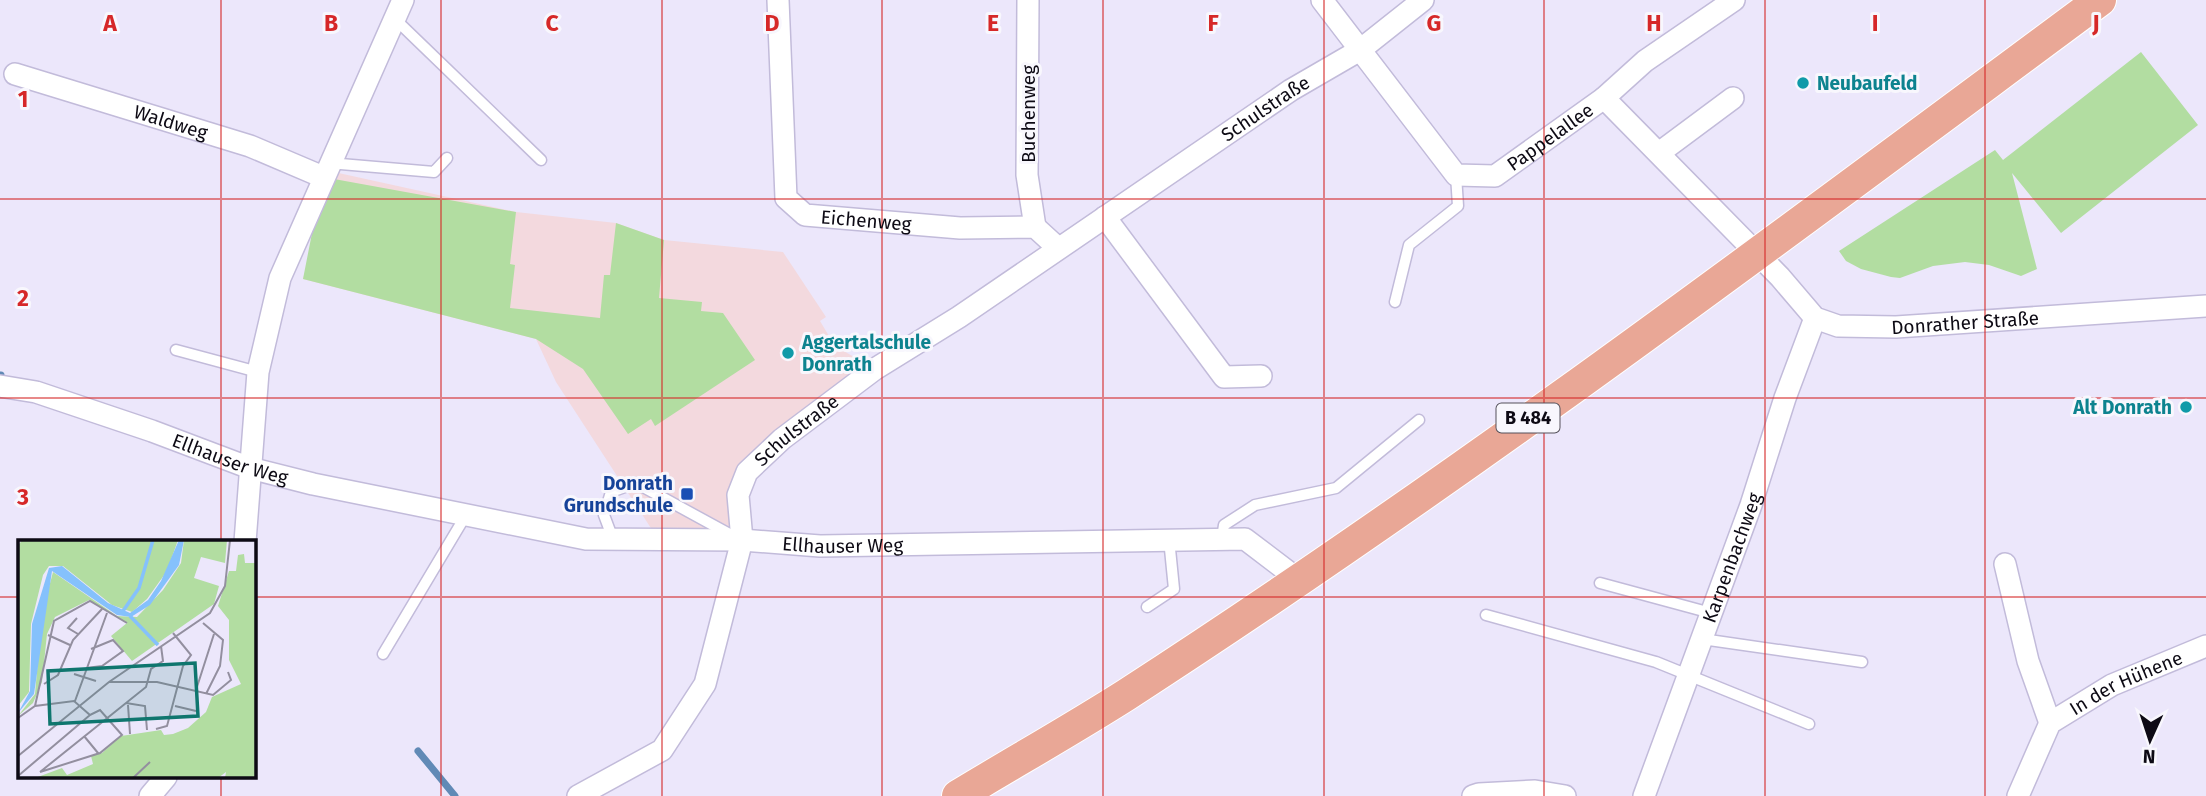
<svg xmlns="http://www.w3.org/2000/svg" width="2206" height="796" font-family="'Fira Sans',sans-serif">
  <style>
    .education { fill: #f3d9de }
    .green { fill: #b2dda1 }
    .lines { fill: none; stroke-linecap: round; stroke-linejoin: round }
    .stream { stroke: #618ab6; stroke-width: 7 }
    .lane-casing { stroke: #c2bbda; stroke-width: 13 }
    .street-casing { stroke: #c2bbda; stroke-width: 24 }
    .primary-casing { stroke: #fff; stroke-width: 34 }
    .lane { stroke: #fff; stroke-width: 10 }
    .street { stroke: #fff; stroke-width: 21 }
    .primary { stroke: #e9a796; stroke-width: 32 }
    .grid { fill: none; stroke: #d62828; stroke-width: 2; stroke-opacity: 0.55 }
    .culture-dot { fill: #0f9aa8; stroke: #f8f7fd; stroke-width: 2.5 }
    .transit-dot { fill: #1a4fb4; stroke: #f8f7fd; stroke-width: 2.5 }
    .labels { text-anchor: middle; stroke-width: 6; stroke-linejoin: round; paint-order: stroke }
    .shield { fill: #f8f7fd; stroke: #54515a; stroke-width: 2 }
    .shield-label { font-size: 18px; font-weight: bold; fill: #0d0a14 }
    .culture-label { font-size: 19px; font-weight: bold; fill: #0d838f; stroke: #f8f7fd; text-anchor: start }
    .street-label { font-size: 19px; fill: #0d0a14; stroke: #f8f7fd }
    .transit-label { font-size: 19px; font-weight: bold; fill: #164399; stroke: #f8f7fd; text-anchor: end }
    .inset-river { fill: none; stroke: #85c1fc; stroke-width: 3.5 }
    .inset-road { fill: none; stroke: #938f9f; stroke-width: 2 }
    .view { fill: #0f766e; fill-opacity: 0.15; stroke: #0f766e; stroke-width: 3.5 }
    .inset-edge { fill: none; stroke: #0d0a14; stroke-width: 3.5 }
    .grid-label { font-size: 23px; text-anchor: middle; font-weight: bold; fill: #d62828; stroke: #f8f7fd; stroke-width: 6; stroke-linejoin: round; paint-order: stroke }
  </style>
  <rect width="100%" height="100%" fill="#ece7fb"/>
  <!-- education -->
  <path class="education" d="M334 172 516 212 616 223 664 240 783 252 826 317 820 321 835 346 875 369 747 472 742 540 658 539 556 382 536 339 303 279Z"/>
  <!-- green -->
  <path class="green" d="M2141 52 2198 125 2061 233 2012 173 2037 269 2021 276 1989 265 1965 262 1933 266 1900 278 1891 277 1861 269 1846 261 1839 251 1995 150 2003 160Z
    M323 177 516 212 510 264 515 265 510 308 600 318 604 275H610L616 223 664 240 659 298 702 302 701 311 723 313 755 360 655 426 651 419 628 434 583 369 536 339 303 279Z"/>
  <g class="lines">
    <!-- stream -->
    <path class="stream" d="M0 375H1
      M418 751 455 796"/>
    <!-- lane casing -->
    <g class="lane-casing">
      <path id="lane" d="M395 19 541 160
        M329 163 434 172 447 158
        M1395 302 1409 245 1458 206 1456 175
        M176 350 258 372
        M613 539 604 515 611 492 636 483 733 536
        M1222 539 1224 525 1255 505 1336 488 1419 420
        M1600 583 1711 613
        M1147 607 1174 589 1169 539
        M1486 615 1656 662 1809 724
        M1702 639 1862 662
        M383 654 466 515"/>
    </g>
    <!-- street casing -->
    <g class="street-casing">
      <g id="street">
        <path id="s1" d="M778 0 786 198 805 215 960 228 1035 227 1058 248"/>
        <path d="M1028 0 1027 175 1035 227"/>
        <path id="s2" d="M1322 0 1456 175 1495 176 1604 98 1780 277 1815 318 1838 326 1896 327 2206 306"/>
        <path id="s3" d="M15 74 250 146 323 177"/>
        <path d="M1604 98 1645 61 1734 0"/>
        <path d="M1659 153 1733 98"/>
        <path d="M1105 217 1224 377 1261 376"/>
        <path id="s4" d="M0 386 36 392 152 431 250 468 313 484 586 539 742 540 820 546 1245 539 1299 580"/>
        <path d="M245 542 258 372 280 278 403 0"/>
        <path d="M2005 564 2028 661 2050 723"/>
        <path d="M150 796 166 777"/>
        <path id="s5" d="M578 796 662 750 705 684 742 540 738 495 747 472 782 439 875 369 959 317 1291 90 1360 50 1423 0"/>
        <path d="M1473 796 1479 794 1535 791 1565 796"/>
        <path id="s6" d="M1644 796 1751 505 1785 398 1815 318"/>
        <path id="s7" d="M2018 796 2050 723 2112 685 2206 646"/>
      </g>
    </g>
    <!-- primary casing -->
    <g class="primary-casing">
      <path id="primary" d="M958 796C1014 762 1071 730 1126 695 1461 478 1780 237 2100 0"/>
    </g>
    <!-- lane -->
    <use href="#lane" class="lane"/>
    <!-- street -->
    <use href="#street" class="street"/>
    <!-- primary -->
    <use href="#primary" class="primary"/>
  </g>
  <!-- grid -->
  <path class="grid" d="M221 0V542M441 0V796M662 0V796M882 0V796M1103 0V796M1324 0V796M1544 0V796M1765 0V796M1985 0V796M0 199H2206M0 398H2206M0 597H19M254 597H2206M221 777V796"/>
  <!-- markers -->
  <g class="culture-dot">
    <circle cx="1803" cy="83" r="7"/>
    <circle cx="788" cy="353" r="7"/>
    <circle cx="2186" cy="407" r="7"/>
  </g>
  <rect class="transit-dot" x="680" y="487" width="14" height="14" rx="3.5"/>
  <g class="labels">
    <!-- shield labels -->
    <rect class="shield" x="1496.5" y="403.5" width="63" height="29" rx="5"/>
    <g class="shield-label">
      <text x="1528" y="424">B 484</text>
    </g>
    <!-- culture labels -->
    <g class="culture-label">
      <text x="1817" y="90">Neubaufeld</text>
      <text x="802" y="349">Aggertalschule<tspan x="802" dy="22">Donrath</tspan></text>
      <text x="2172" y="414" text-anchor="end">Alt Donrath</text>
    </g>
    <!-- street labels -->
    <g class="street-label">
      <text dy="7" stroke="none"><textPath href="#s5" startOffset="1027">Schulstraße</textPath></text>
      <text transform="translate(1028 114) rotate(-90)" y="7">Buchenweg</text>
      <text dy="7" stroke="none"><textPath href="#s3" startOffset="163">Waldweg</textPath></text>
      <text dy="7" stroke="none"><textPath href="#s2" startOffset="327">Pappelallee</textPath></text>
      <text dy="7" stroke="none"><textPath href="#s1" startOffset="285">Eichenweg</textPath></text>
      <text dy="7" stroke="none"><textPath href="#s2" startOffset="850">Donrather Straße</textPath></text>
      <text dy="7" stroke="none"><textPath href="#s5" startOffset="458">Schulstraße</textPath></text>
      <text dy="7" stroke="none"><textPath href="#s4" startOffset="242">Ellhauser Weg</textPath></text>
      <text dy="7" stroke="none"><textPath href="#s4" startOffset="864">Ellhauser Weg</textPath></text>
      <text dy="7" stroke="none"><textPath href="#s6" startOffset="254">Karpenbachweg</textPath></text>
      <text dy="7" stroke="none"><textPath href="#s7" startOffset="166">In der Hühene</textPath></text>
    </g>
    <!-- transit labels -->
    <g class="transit-label">
      <text x="673" y="490">Donrath<tspan x="673" dy="22">Grundschule</tspan></text>
    </g>
  </g>
  <!-- overview -->
  <g transform="translate(18 540)">
    <rect width="238" height="238" fill="#ece7fb"/>
    <path d="M4 0H160L149 31 129 59 114 72 94 65 45 26H31L25 35 13 84 11 152 0 166V6ZM166 0H209L207 23 183 17 176 38 201 46 196 64 114 121 93 96 109 83 71 60 37 77 29 94 24 142 15 163 0 176 17 154 24 74 35 32 99 76 119 77 145 50 163 23ZM226 14 227 23H238V238H207L208 232 200 238H17L44 228 49 235 75 224 73 216 84 213 103 196 143 190 146 195 155 194 170 188 188 172 194 157 223 144 211 120V80L200 66 211 31H218L220 15Z" fill="#b2dda1"/>
    <path d="M161 0H166L161 25 132 65 113 77 99 75 34 31 16 154 0 173 12 151 14 84 31 28 44 26 90 63 112 73 130 60 143 41Z" fill="#85c1fc"/>
    <path class="inset-river" d="M105 71 121 48 135 0M112 76 140 105"/>
    <path class="inset-road" d="M59 78 50 88 60 94M185 83 205 100 202 126 188 154M30 95 52 105M68 128 84 126 105 111 95 100 73 109M56 134 78 141M91 142H139L195 155 213 140 210 132M26 144 40 135 55 100 84 69M178 150 196 94M57 161 89 73M108 163 127 166 129 190M110 165 112 194M17 166 36 81 72 61 109 83M157 166 178 171M0 178 17 166 56 161 72 175 82 170 104 195 82 213 22 232M138 189 149 186 165 126 173 115 155 93M66 196 80 213M0 216 91 142 192 73 207 46 212 0M22 232 128 147 133 129 145 121 143 106M0 236 72 175M115 238 132 222"/>
    <path class="view" d="M177 123 180 176 32 184 30 131Z"/>
    <rect width="238" height="238" class="inset-edge"/>
  </g>
  <g class="grid-label">
    <text x="110" y="31">A</text>
    <text x="331" y="31">B</text>
    <text x="552" y="31">C</text>
    <text x="772" y="31">D</text>
    <text x="993" y="31">E</text>
    <text x="1213" y="31">F</text>
    <text x="1434" y="31">G</text>
    <text x="1654" y="31">H</text>
    <text x="1875" y="31">I</text>
    <text x="2096" y="31">J</text>
    <text x="23" y="107">1</text>
    <text x="23" y="306">2</text>
    <text x="23" y="505">3</text>
  </g>
  <!-- north arrow -->
  <g transform="translate(2150 740) rotate(183)" stroke="#f8f7fd" stroke-width="5" paint-order="stroke">
  <path d="M0-5L12 26L0 18L-12 26Z" fill="#0d0a14"/>
  <text y="-10" font-size="19" font-weight="bold" text-anchor="middle" fill="#0d0a14">N</text>
  </g>
</svg>
